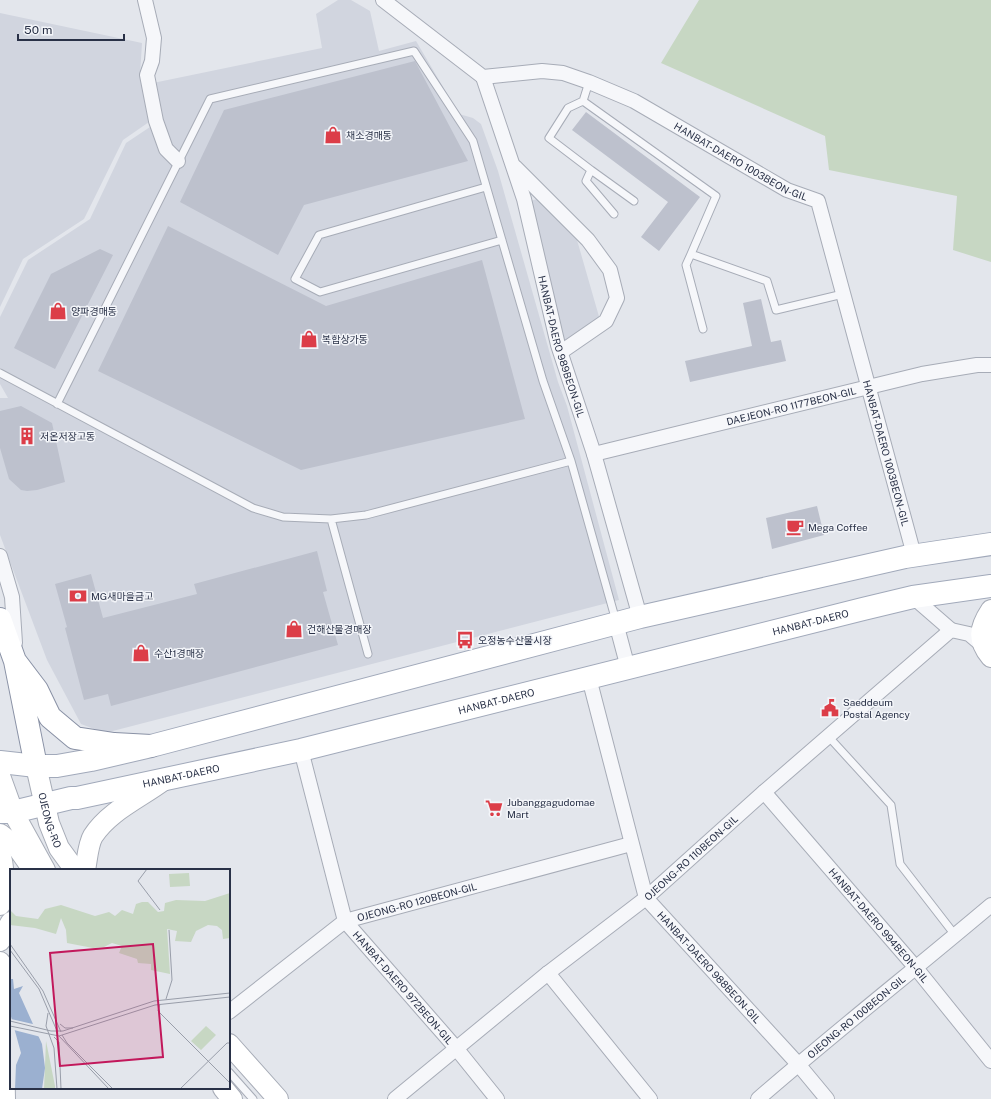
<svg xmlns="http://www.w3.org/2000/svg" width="991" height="1099" font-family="'Public Sans','Noto Sans KR',sans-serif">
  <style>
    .built { fill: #d1d5df }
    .green { fill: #c7d7c3 }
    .building { fill: #bdc1cd }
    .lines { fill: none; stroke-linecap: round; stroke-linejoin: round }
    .lane-casing { stroke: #a7acb7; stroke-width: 9 }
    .street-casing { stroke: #a7acb7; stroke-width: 16 }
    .secondary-casing { stroke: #a7acb7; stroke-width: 22 }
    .primary-casing { stroke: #a1a9ba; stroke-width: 24 }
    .highway-casing { stroke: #8991a5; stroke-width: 24 }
    .lane { stroke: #f6f7fa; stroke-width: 7 }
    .street { stroke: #f6f7fa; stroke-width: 14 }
    .secondary { stroke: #fff; stroke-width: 20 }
    .primary { stroke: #fff; stroke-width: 22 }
    .highway { stroke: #fff; stroke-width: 22 }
    .labels { text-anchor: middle; stroke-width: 3; stroke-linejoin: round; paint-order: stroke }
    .poi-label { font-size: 10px; fill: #293147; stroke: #f3f5f9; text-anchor: start }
    .street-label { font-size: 10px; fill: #293147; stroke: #f3f5f9 }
    .inset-road { fill: none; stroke: #999eaa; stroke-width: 1 }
    .view { fill: #c2185b; fill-opacity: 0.15; stroke: #c2185b; stroke-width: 2 }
    .inset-edge { fill: none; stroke: #293147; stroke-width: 2 }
  </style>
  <rect width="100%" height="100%" fill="#e3e6ec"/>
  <!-- built -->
  <path class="built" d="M338 0H351L370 11 379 51 416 41 459 114 473 118 481 124 498 171 558 382 567 406 619 600 105 733 81 724 47 660 0 535V398H8L0 384V317L28 260 90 219 126 143 162 119 153 83 322 48 316 14Z
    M0 13 142 43 140 75 149 122 123 140 84 219 23 259 0 307Z
    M537 199 577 240 600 320 565 344 527 202Z"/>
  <!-- green -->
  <path class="green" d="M699 0H991V262L953 250 957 196 829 170 825 136 661 63Z"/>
  <!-- building -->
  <path class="building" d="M415 61 468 161 304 205 278 255 180 202 224 110Z
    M586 112 700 197 659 251 641 237 668 202 572 130Z
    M168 226 326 306 482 260 525 419 301 470 98 371Z
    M100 249 113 255 55 369 14 348 51 274Z
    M761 299 771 342 781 340 786 361 690 382 685 361 752 346 743 303Z
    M21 406 52 423 65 482 37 490 27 491 21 490 9 479 0 448V411Z
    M817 506 824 535 772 549 766 518Z
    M317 551 327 591 323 592 338 645 111 706 108 694 84 700 65 628 67 627 55 584 91 574 103 618 197 594 194 584Z"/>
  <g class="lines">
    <!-- lane casing -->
    <g class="lane-casing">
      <path id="lane" d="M583 101 589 82
        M591 170 634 201
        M486 187 319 235 295 279 320 292 502 240
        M614 214 586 181 591 170 549 138 568 108 583 101 716 196 691 254 767 281 776 310 843 294
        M691 254 686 265 703 329
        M0 373 253 508 283 517 331 519 366 515 571 461 616 621
        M57 404 210 99 414 51 473 141 543 381 571 461
        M331 519 368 654
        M828 736 891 805 900 864 955 935
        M229 1072 253 1099"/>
    </g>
    <!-- street casing -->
    <g class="street-casing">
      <g id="street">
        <path d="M145 0 154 38 152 61 147 75 156 121 166 149 178 161"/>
        <path id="s1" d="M383 0 483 77 542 71 563 73 589 82 634 101 787 190 818 201 914 555"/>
        <path id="s2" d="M483 77 524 199 558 345 594 454 640 617"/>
        <path d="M515 167 588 240 610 270 617 298 606 321 561 352"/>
        <path id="s3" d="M594 454 922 374 977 365H991"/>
        <path d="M0 556 12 597 15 643"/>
        <path d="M913 597 951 630"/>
        <path d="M616 623 628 668"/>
        <path id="s4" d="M589 678 646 898 798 1064 827 1099"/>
        <path id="s5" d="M301 750 345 921 456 1048 497 1099"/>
        <path id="s6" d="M764 792 916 968 991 1061"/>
        <path d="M548 973 650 1099"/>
        <path id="s7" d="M229 1012 345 921 631 844"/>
        <path id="s8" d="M395 1099 548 973 646 898 764 792 951 630 969 634 982 645"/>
        <path id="s9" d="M758 1099C834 1033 914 970 991 905"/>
      </g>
    </g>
    <!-- secondary casing -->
    <g class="secondary-casing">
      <g id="secondary">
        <path d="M991 610C979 628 977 640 991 657"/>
        <path id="s10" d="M36 766 49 823 59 848 75 870"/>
        <path d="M0 776 13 812 45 870"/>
        <path d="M0 834 17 847 31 867"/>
        <path d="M0 854C6 869 2 889 0 905"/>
        <path d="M85 870C87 861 88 844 93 836 109 811 140 798 164 780"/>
        <path d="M0 941 11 922"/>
        <path d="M0 962 3 1006 5 1099"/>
        <path d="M229 1044 278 1099"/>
        <path d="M223 1088 232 1099"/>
      </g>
    </g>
    <!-- primary casing -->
    <g class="primary-casing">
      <g id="primary">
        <path d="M0 762 36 766H57L91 760 151 746 640 617 905 557 991 544"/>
        <path id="s11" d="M0 812H13L71 798H77L301 750 863 609 913 597 991 586"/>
      </g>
    </g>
    <!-- highway casing -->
    <g class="highway-casing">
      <path id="highway" d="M0 619 15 661 36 766
        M15 661 37 690 50 717 75 738 114 744 151 746"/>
    </g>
    <!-- lane -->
    <use href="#lane" class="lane"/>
    <!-- street -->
    <use href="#street" class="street"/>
    <!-- secondary -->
    <use href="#secondary" class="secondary"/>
    <!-- primary -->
    <use href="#primary" class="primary"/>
    <!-- highway -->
    <use href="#highway" class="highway"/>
  </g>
  <!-- icons -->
  <defs>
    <g id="shop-bare" transform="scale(1.38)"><path d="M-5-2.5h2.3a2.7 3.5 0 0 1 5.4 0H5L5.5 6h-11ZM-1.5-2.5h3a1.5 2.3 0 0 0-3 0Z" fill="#dc3d48" stroke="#f3f5f9" stroke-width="2.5" paint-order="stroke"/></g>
    <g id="building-bare" transform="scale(1.38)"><path d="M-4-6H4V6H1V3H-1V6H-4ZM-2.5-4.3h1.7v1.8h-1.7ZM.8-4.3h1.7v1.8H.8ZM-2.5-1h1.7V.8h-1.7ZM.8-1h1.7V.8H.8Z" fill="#dc3d48" stroke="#f3f5f9" stroke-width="2.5" paint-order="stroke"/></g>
    <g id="cafe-bare" transform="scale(1.38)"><path d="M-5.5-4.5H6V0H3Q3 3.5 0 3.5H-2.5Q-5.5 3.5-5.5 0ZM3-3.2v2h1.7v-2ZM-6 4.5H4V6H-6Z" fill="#dc3d48" stroke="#f3f5f9" stroke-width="2.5" paint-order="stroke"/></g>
    <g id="bank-bare" transform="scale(1.38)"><path d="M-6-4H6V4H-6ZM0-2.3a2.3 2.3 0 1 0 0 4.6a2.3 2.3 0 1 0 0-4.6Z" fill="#dc3d48" stroke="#f3f5f9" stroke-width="2.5" paint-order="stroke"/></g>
    <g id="bus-bare" transform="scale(1.38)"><path d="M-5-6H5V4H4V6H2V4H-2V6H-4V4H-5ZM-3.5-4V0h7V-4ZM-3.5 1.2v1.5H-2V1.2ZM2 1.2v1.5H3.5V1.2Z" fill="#dc3d48" stroke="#f3f5f9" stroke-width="2.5" paint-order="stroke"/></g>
    <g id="civic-bare" transform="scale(1.38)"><path d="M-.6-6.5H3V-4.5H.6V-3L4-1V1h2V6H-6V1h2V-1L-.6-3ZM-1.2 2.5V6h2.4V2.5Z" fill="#dc3d48" stroke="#f3f5f9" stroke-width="2.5" paint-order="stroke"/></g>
    <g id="supermarket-bare" transform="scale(1.38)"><path d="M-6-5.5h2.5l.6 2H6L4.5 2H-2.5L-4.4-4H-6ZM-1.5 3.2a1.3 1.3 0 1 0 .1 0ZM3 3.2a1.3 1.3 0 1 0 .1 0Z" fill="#dc3d48" stroke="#f3f5f9" stroke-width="2.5" paint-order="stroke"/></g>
  </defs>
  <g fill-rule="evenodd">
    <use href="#shop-bare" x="333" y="135"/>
    <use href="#shop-bare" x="58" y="311"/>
    <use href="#shop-bare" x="309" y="339"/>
    <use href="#building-bare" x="27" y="436"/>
    <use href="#cafe-bare" x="795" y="527"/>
    <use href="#bank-bare" x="78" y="596"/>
    <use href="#shop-bare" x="294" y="629"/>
    <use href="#bus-bare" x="465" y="640"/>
    <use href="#shop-bare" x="141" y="653"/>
    <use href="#civic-bare" x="830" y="708"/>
    <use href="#supermarket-bare" x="494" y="808"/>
  </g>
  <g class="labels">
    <!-- poi labels -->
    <g class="poi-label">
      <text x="346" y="139">채소경매동</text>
      <text x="71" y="315">양파경매동</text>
      <text x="322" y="343">복합상가동</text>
      <text x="40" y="440">저온저장고동</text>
      <text x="808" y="531">Mega Coffee</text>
      <text x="91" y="600">MG새마을금고</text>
      <text x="307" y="633">건해산물경매장</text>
      <text x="478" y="644">오정농수산물시장</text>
      <text x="154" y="657">수산1경매장</text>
      <text x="843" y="706">Saeddeum<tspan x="843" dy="12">Postal Agency</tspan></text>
      <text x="507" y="806">Jubanggagudomae<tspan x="507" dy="12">Mart</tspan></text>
    </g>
    <!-- street labels -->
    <g class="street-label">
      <text dy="4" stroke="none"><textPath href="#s1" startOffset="406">HANBAT-DAERO 1003BEON-GIL</textPath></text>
      <text dy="4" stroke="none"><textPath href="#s2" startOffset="281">HANBAT-DAERO 989BEON-GIL</textPath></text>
      <text dy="4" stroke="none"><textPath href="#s3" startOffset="203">DAEJEON-RO 1177BEON-GIL</textPath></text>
      <text dy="4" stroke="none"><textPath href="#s1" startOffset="754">HANBAT-DAERO 1003BEON-GIL</textPath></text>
      <text dy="4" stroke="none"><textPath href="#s11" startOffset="833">HANBAT-DAERO</textPath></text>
      <text dy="4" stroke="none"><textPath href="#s11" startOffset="509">HANBAT-DAERO</textPath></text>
      <text dy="4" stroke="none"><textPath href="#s11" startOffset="185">HANBAT-DAERO</textPath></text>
      <text dy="4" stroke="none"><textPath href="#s10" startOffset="56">OJEONG-RO</textPath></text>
      <text dy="4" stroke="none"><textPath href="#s8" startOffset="382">OJEONG-RO 110BEON-GIL</textPath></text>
      <text dy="4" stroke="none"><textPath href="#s7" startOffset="222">OJEONG-RO 120BEON-GIL</textPath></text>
      <text dy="4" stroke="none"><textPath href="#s6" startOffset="176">HANBAT-DAERO 994BEON-GIL</textPath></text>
      <text dy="4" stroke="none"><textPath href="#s4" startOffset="321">HANBAT-DAERO 988BEON-GIL</textPath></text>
      <text dy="4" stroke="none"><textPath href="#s5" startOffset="265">HANBAT-DAERO 972BEON-GIL</textPath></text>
      <text dy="4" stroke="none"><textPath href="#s9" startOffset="128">OJEONG-RO 100BEON-GIL</textPath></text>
    </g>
  </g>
  <!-- overview -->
  <g transform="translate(10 869)">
    <rect width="220" height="220" fill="#e3e6ec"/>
    <path d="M179 4 180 17 160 18 159 5ZM220 24V69L213 70 212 61 207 57 198 56 186 62 181 73 165 72 167 62 157 60 160 105 141 101V95L128 94 127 90 109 84 112 77 102 74 94 78 83 79 57 74 56 61 51 49 46 65 25 59 0 56V41L6 47 28 50 35 40 51 36 85 47 99 43 105 47 112 41 123 45 126 35 132 33H138L148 43 154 42 155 34 166 31 195 32ZM196 157 206 166 191 181 181 172ZM36 172 45 217V220H34Z" fill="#c7d7c3"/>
    <path d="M0 110H3L4 120 13 117 9 124 32 175 35 199 32 220H5L6 196 11 184 0 144Z" fill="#9bb0d0"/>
    <path d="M1 150 27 156 31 168 4 161Z" fill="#e3e6ec"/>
    <path class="inset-road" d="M137 0 128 12 150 41M0 75 33 122 51 163M0 81 29 120 47 162M156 130 162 111 159 61M150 135 148 142 220 214M38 144 36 157 44 179 47 220M0 152 41 162H53L144 132 220 124M50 155 55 159H63M0 157 49 167 145 136 220 128M52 166 57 174 103 220M49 167 99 220M44 168 49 173 51 220M170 220 217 174H220"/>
    <path class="view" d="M143 75 153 188 50 197 40 84Z"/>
    <rect width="220" height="220" class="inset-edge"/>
  </g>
  <!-- scale -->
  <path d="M18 34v6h106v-6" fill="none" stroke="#293147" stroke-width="2"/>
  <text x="24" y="34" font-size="12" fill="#293147" stroke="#f3f5f9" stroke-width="3" paint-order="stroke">50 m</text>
</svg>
